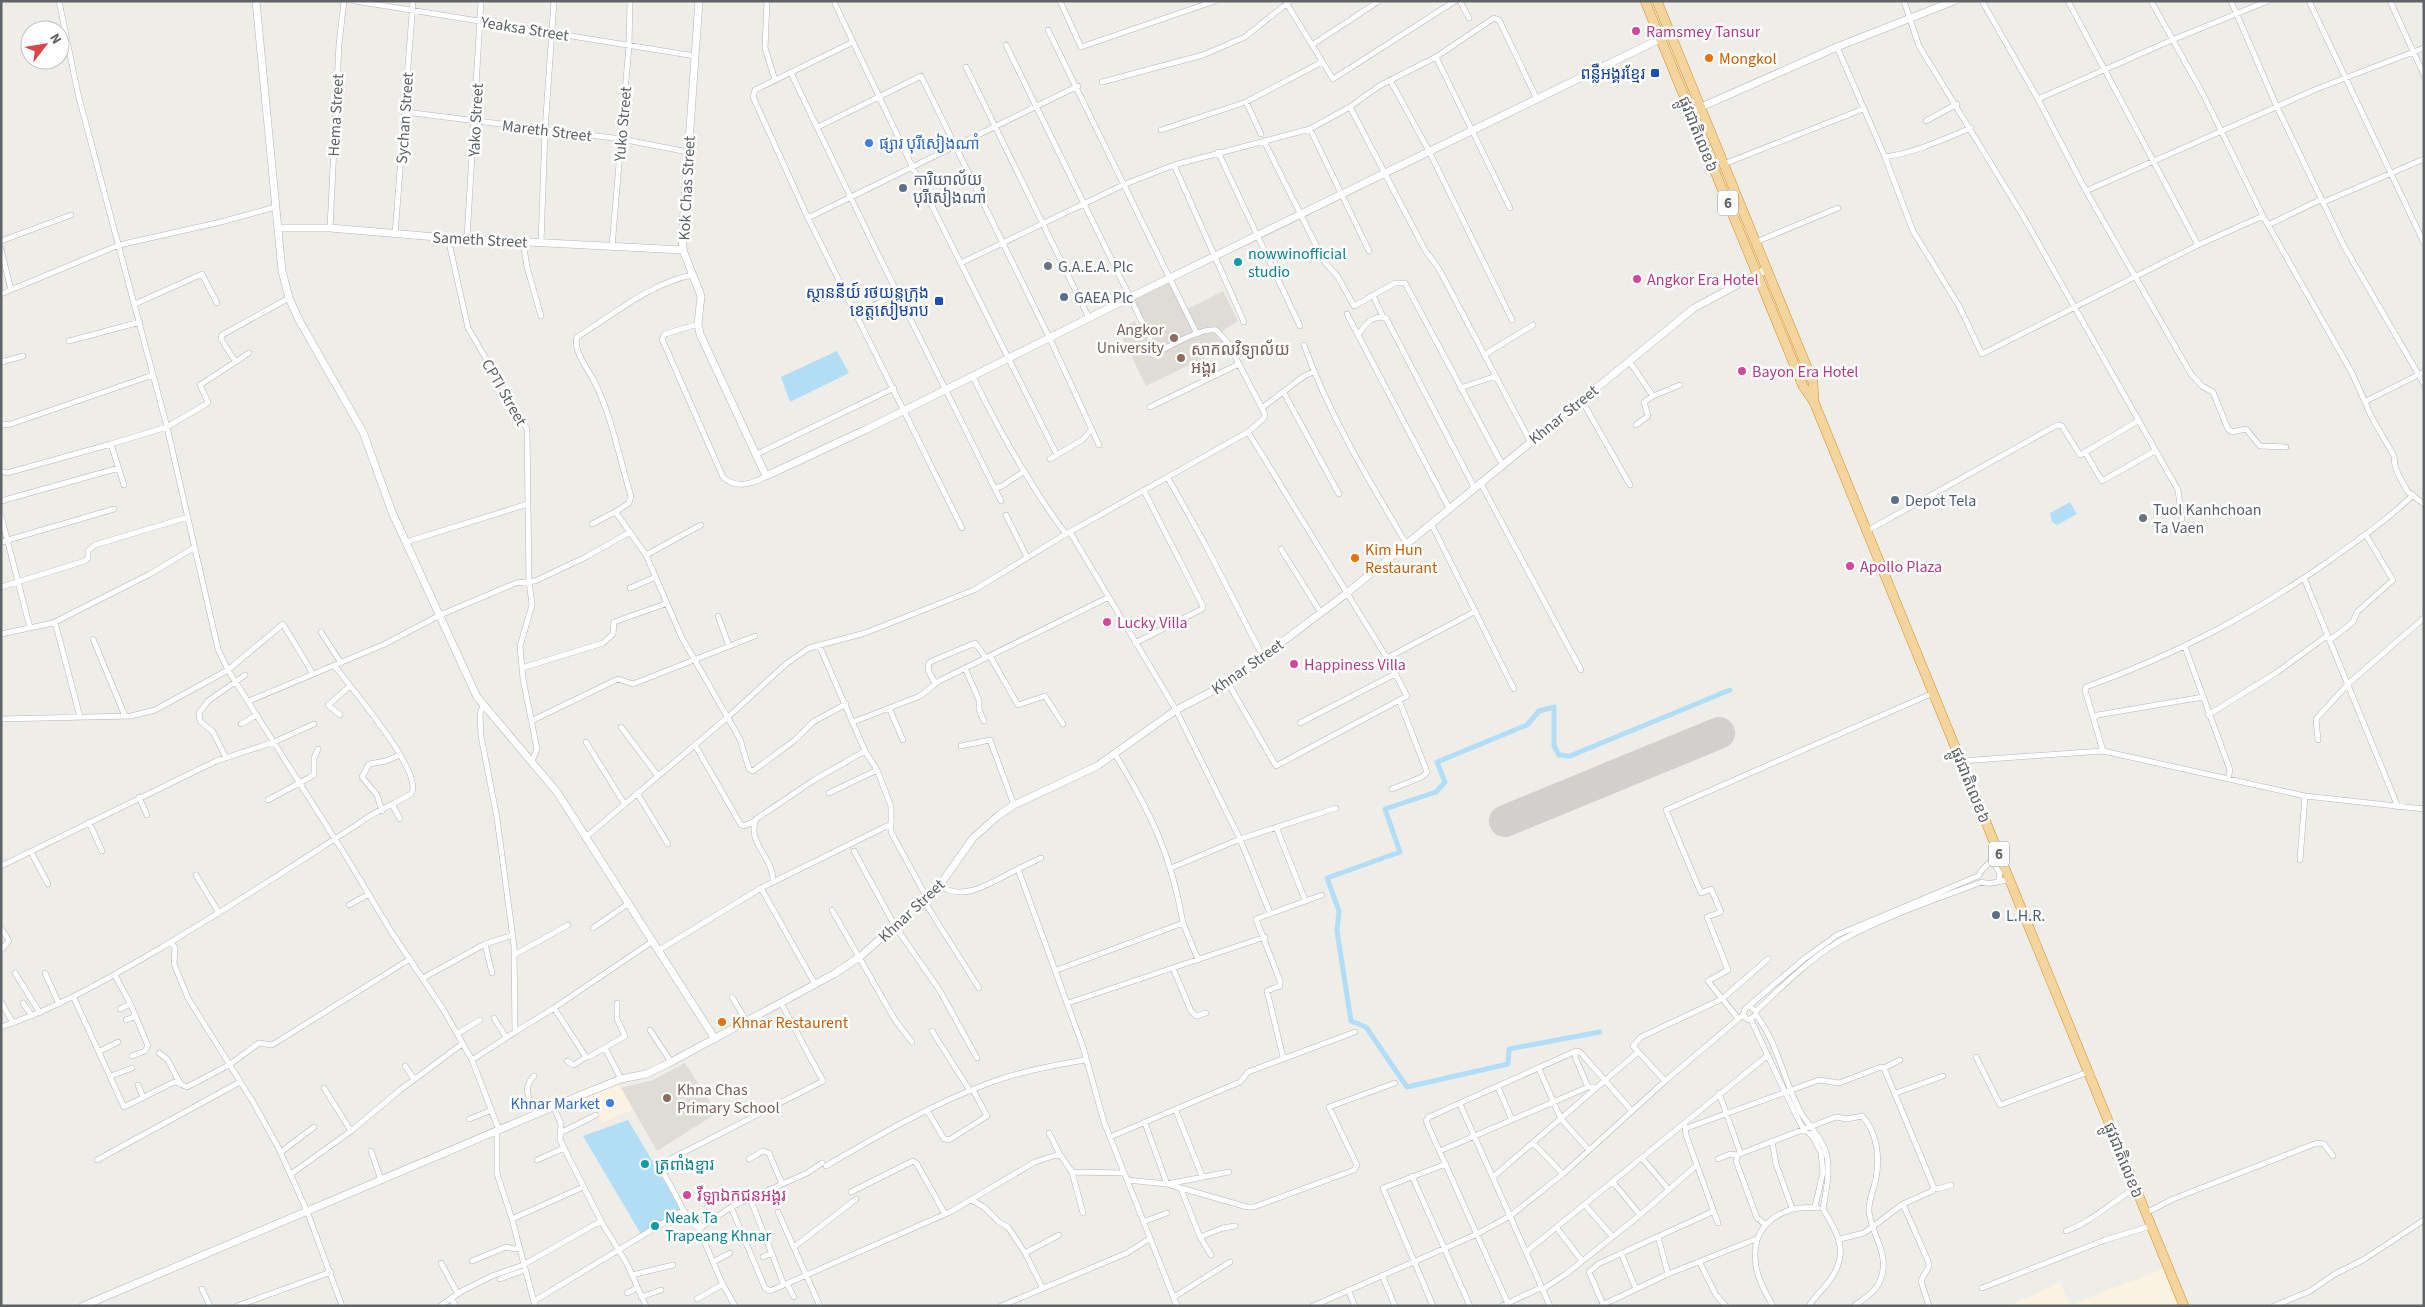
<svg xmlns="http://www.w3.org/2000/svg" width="2425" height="1307" font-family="'Source Sans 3','Noto Sans Khmer',sans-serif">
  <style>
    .commercial { fill: #fbf2e1 }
    .education { fill: #dfdcd6 }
    .water { fill: #b1def6 }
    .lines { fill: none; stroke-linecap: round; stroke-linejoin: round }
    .canal { stroke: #b1def6; stroke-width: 5 }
    .runway { stroke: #d1d0ce; stroke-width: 32 }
    .street-casing { stroke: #b3b5b8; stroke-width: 6 }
    .secondary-casing { stroke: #b2b5b8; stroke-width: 8 }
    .highway-casing { stroke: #dd8e1a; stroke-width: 10 }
    .street { stroke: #fff; stroke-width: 5 }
    .secondary { stroke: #fff; stroke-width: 7 }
    .highway { stroke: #f2d49c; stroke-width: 9 }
    .hotel-dot { fill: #d1479c; stroke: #fff; stroke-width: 2 }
    .food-dot { fill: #e8710a; stroke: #fff; stroke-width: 2 }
    .transit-dot { fill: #1a4fb4; stroke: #fff; stroke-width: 2 }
    .shop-dot { fill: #3f7fe0; stroke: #fff; stroke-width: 2 }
    .service-dot { fill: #5c6f8a; stroke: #fff; stroke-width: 2 }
    .culture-dot { fill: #0f9aa8; stroke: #fff; stroke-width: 2 }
    .worship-dot { fill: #6b7280; stroke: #fff; stroke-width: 2 }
    .education-dot { fill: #8d6e63; stroke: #fff; stroke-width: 2 }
    .labels { text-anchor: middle; stroke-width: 5; stroke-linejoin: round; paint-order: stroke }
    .shield { fill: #fff; stroke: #8f9294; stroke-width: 1 }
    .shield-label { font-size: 15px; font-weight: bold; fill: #5f6366 }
    .street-label { font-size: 16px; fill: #5f6366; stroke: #fff }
    .hotel-label { font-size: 16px; fill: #b23c85; stroke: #fff; text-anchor: start }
    .food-label { font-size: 16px; fill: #c56008; stroke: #fff; text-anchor: start }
    .transit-label { font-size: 16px; fill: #164399; stroke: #fff; text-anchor: end }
    .shop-label { font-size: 16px; fill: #366cbe; stroke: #fff; text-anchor: start }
    .service-label { font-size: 16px; fill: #4e5e75; stroke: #fff; text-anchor: start }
    .culture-label { font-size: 16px; fill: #0d838f; stroke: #fff; text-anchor: start }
    .worship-label { font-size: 16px; fill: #5b616d; stroke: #fff; text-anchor: start }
    .education-label { font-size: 16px; fill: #785e54; stroke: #fff; text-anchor: start }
  </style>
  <rect width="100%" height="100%" fill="#efede8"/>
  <!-- commercial -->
  <path class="commercial" d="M618 1083 633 1109 602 1123 587 1097Z
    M2165 1268 2180 1306H2009L2060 1282 2070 1305Z"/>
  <!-- education -->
  <path class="education" d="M1170 279 1186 310 1223 291 1238 321 1222 331 1229 346 1146 386 1118 329 1135 321 1138 327 1143 325 1131 298Z
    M685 1063 717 1113 657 1151 621 1088 653 1080Z"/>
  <!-- water -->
  <path class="water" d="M837 351 849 373 790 402 781 377Z
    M2070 502 2077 514 2057 525 2052 522 2050 513Z
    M628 1120 682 1211 642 1236 583 1136Z"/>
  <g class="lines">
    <!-- canal -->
    <path class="canal" d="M1600 1032 1509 1049 1508 1064 1407 1087 1366 1027 1351 1021 1337 931 1339 911 1327 878 1400 852 1385 809 1436 792 1445 782 1437 762 1527 725 1539 711 1554 707V746L1559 755 1570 756 1730 690"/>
    <!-- runway -->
    <path class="runway" d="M1505 821 1719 733"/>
    <!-- street casing -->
    <g class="street-casing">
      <path id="street" d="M59 1 78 94 167 427 218 649 228 670 347 858 392 933 443 1009 472 1060 499 1130
        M355 1 695 56
        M767 1 765 48 775 80
        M1060 1 1081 47 1215 1
        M1285 1 1333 79 1455 1
        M1460 1 1469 18
        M1904 1 1919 46 2023 216 2178 490 2182 519
        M1982 1 2038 99 2086 191 2191 374 2202 386 2213 392 2228 429 2232 432 2246 429 2260 446 2286 447
        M2068 1 2198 245
        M2151 1 2203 94 2263 216 2352 373 2372 418 2394 456 2395 466 2399 476 2408 492 2424 504
        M2231 1 2277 107 2344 246 2424 384
        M2309 1 2424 243
        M2390 1 2424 75
        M835 4 912 166 1055 451
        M1048 30 1197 334
        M853 42 755 90 753 97 808 218 962 528
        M1006 45 1150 338
        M1312 45 1379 1
        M1837 47 1885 157 1913 231 1959 306 1982 354 2198 245 2263 216
        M1436 57 1510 208
        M966 67 1089 318
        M791 73 875 248 1001 501
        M1390 80 1429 151 1512 320
        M1102 82 1203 55 1245 37 1290 1
        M2038 99 2172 40 2268 1
        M1246 102 1261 134
        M1350 107 1425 250 1439 269 1530 441
        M405 112 621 139 688 152
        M1926 121 1957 104
        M818 127 921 76 1050 339 1099 445
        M1310 129 1369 251
        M1161 130 1246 102 1322 62
        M1264 141 1324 261 1338 277 1354 306 1395 283H1405L1502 464
        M1218 152 1300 326
        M1885 157C1917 152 1941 140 1971 128
        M1724 164 1863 109
        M1174 165 1244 322
        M2086 191 2319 88 2424 48
        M2324 202 2424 159
        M808 218 1078 86
        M2268 225 2322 199
        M330 228 339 44 344 1
        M395 235 413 1
        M448 238 468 328 527 429 529 581 532 605 520 646 523 679 537 749 532 761
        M467 239 481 1
        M1 241 71 215
        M523 242 527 267 541 316
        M541 242 545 131 554 1
        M1756 242 1838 208
        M612 247 629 45 630 1
        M1 249 11 290
        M961 263 1123 185 1174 165 1310 129 1350 107 1379 86 1436 57 1494 18 1499 20 1537 99
        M693 275C654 281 611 316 577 337 573 350 587 368 593 379 612 415 619 458 631 496L629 503 617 511V514L646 555 682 638 740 739 749 769 753 771 795 740 813 722 846 704
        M1 294 119 245 221 222 276 207
        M1373 295 1383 317
        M135 304 202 274 217 303
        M857 314 899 293
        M1347 314 1449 508
        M698 324 665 334 662 339 723 477C735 489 754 484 766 476
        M1358 336C1363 326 1373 314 1386 318L1474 487
        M69 341 140 322
        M1304 345C1329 415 1368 479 1406 543
        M1484 355 1533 325
        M235 361 221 339 222 335 289 298
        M1629 361 1653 396 1644 402 1648 416 1636 425
        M1 362 23 356
        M973 377C1000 432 1029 485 1066 534
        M1460 388 1496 376
        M1284 393 1339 494
        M1653 396 1680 385
        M1581 399 1630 485
        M2366 401 2424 372
        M1150 407 1239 364
        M1262 408 1304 376 1313 372
        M1 425 11 424 153 375
        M2085 452 2138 421
        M755 455 894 388
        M1050 459 1082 440 1092 429
        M1 471 7 473 111 444
        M1168 478 1205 544 1263 657
        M1480 482 1581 670
        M124 485 111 444 167 427 206 404 208 402 200 385 249 353
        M995 488 1002 486 1023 472
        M1 501 119 468
        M1006 515 1027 557
        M1 516 30 628
        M1431 523 1514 689
        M592 524 617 511
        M1867 531 2057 425 2062 426 2080 455 2085 452 2102 481 2155 451
        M1070 532 1176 710 1240 839 1270 913
        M1 542 114 509
        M406 542 528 504
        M1281 549 1321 613
        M646 555 701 525
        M2304 578 2398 807
        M1 587 85 561 88 558V551L95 545 188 517
        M630 588 656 577
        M718 616 729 646
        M55 622 80 717
        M321 632 341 663
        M1 634 53 623 150 574 195 547
        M93 639 125 716
        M2330 640 2353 622 2357 612 2393 580 2366 535
        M1135 643 1202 609 1203 606 1144 491
        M819 645 865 751 877 770 891 806V832L927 898
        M2185 647 2230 770 2228 779
        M990 656 1018 705 1045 696 1063 724
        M1387 658 1476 611
        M522 668 603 643 613 634 614 622 665 604
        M965 668 979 700V710L984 721
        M935 683 928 670 929 663 932 661 975 643 986 658
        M1228 683 1276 766 1407 696 1387 658 1248 432
        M249 701 385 644 440 615 516 583 535 581 586 557 630 532
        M889 708 903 740
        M340 715 328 705 350 686
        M2208 715 2276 673 2328 635
        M2093 718 2098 715 2203 697
        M1 719 131 716 155 710 228 670 283 624 313 674
        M531 721 618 679 633 684 755 636
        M853 722 920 696 939 681 1109 597
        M1300 723 1395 674
        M241 724 257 715
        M621 727 658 776
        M2318 740 2316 719 2348 684 2424 618
        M586 742 624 803
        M695 745 741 825 744 826 755 821
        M961 746 990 740 1014 805
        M2103 751 2085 690 2086 687C2177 654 2250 616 2329 561 2358 540 2387 520 2413 495
        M226 758 213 732 200 721 199 713 208 701 245 675
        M1961 761 2103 751 2305 796 2424 809
        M1392 789 1422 777 1427 772 1399 700
        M637 793 668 844
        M829 793 877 770
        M139 797 147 815
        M268 800 314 775V758L318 749
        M392 804 400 819
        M382 811 377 795 362 777 369 764 386 761 400 755
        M89 822 102 851
        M1276 827 1305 900
        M587 836 728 717 786 664 809 648 865 633 974 590 1066 534 1248 432 1264 418 1265 414 1228 343 1216 330C1200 328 1168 347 1153 355
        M854 851 895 926 940 991 977 1058
        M31 852 48 884
        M2300 860 2305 796
        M1992 862 2000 873 1999 880
        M1 866 216 761 274 742 314 724
        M1171 868 1240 839 1336 808
        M1018 869 1041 858
        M196 875 219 913
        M773 882C775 859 746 843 756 819L814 780 865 751
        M940 885C962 904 996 880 1018 869L1083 1047 1104 1122 1177 1306
        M761 888 815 984
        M924 901 979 988
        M349 905 369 894
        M832 910 895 1020 912 1042
        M1183 923 1198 960
        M1 928 9 941 1 950
        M593 928 629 903
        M171 942 175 948 174 964 188 998 253 1102 278 1147 307 1211 342 1306
        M485 944 492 973
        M659 950 761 888 889 825
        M514 955 568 925
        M1173 968 1191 1011 1196 1016 1206 1013
        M1057 970 1183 923C1171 854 1151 813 1115 754
        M15 973 40 1013
        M45 973 59 1004
        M115 975 130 1003 148 1046 145 1051 132 1056
        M423 978 485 944 513 935
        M732 997 747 1022
        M74 998 124 1107 172 1083 176 1082 187 1087 229 1065 259 1043 272 1045 410 959
        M1 1002 13 1023
        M23 1003 32 1016
        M1068 1003 1265 937
        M1750 1007 1756 1011V1015L1748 1020 1743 1015 1745 1009 1804 959 1837 935 1978 876C1983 866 1992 862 1999 854
        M554 1008 653 941
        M120 1009 130 1004
        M1756 1011C1782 987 1809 959 1840 941 1883 917 1936 899 1982 882 1992 886 1999 880 2009 880
        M1756 1015C1778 1043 1784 1082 1801 1113 1809 1126 1821 1137 1826 1152 1831 1171 1826 1190 1823 1209 1840 1237 1850 1255 1827 1284 1821 1291 1814 1298 1809 1306
        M1737 1017 1708 981 1728 970 1707 917 1721 912 1711 889 1701 893 1666 810 1933 693
        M494 1018 506 1037
        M126 1020 136 1016
        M1751 1020 1795 1113 1803 1128 1813 1137 1821 1153 1823 1172 1815 1207
        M1 1027C60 1007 111 977 164 946 230 907 294 865 358 824 374 811 393 805 411 794 426 774 348 685 335 666
        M650 1030 671 1062
        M932 1031 970 1091
        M515 1032 554 1008 586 1057H589L625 1036 617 1019V1003
        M457 1034 480 1020
        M605 1048 621 1079
        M100 1051 118 1042
        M1576 1051 1580 1052 1632 1111
        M1576 1052 1575 1057 1588 1087
        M159 1053 167 1059 180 1083
        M1283 1057 1267 991 1280 986V981L1256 919 1322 895
        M1976 1057 2000 1105 2088 1072
        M472 1060 515 1032 514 946 497 818 481 736 480 715 483 705
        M567 1061 574 1065 586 1057
        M405 1066 414 1079
        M1884 1068 1934 1188
        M1539 1069 1561 1119 1589 1150
        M111 1076 132 1068
        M534 1076C521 1089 530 1100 537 1115
        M1665 1081 1633 1046 1641 1037 1722 999 1768 959
        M138 1085 143 1097
        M1498 1087 1512 1120
        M324 1088 351 1131
        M1719 1093 1740 1152
        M1896 1093 1943 1076
        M1460 1104 1550 1306
        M554 1108 561 1124 560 1140 601 1221 627 1264 646 1306
        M927 1110 944 1139 949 1140 987 1116 973 1090
        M1176 1111 1202 1176
        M469 1119 492 1110
        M1145 1123 1167 1184 1247 1207H1254L1354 1170 1357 1165 1329 1107 1395 1083
        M1685 1125 1686 1135 1718 1223
        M1687 1128 1819 1080 1839 1083 1881 1067 1884 1068 1900 1060
        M497 1131V1174L512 1219 535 1306
        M560 1133 596 1115
        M1049 1133 1060 1155
        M1110 1137 1240 1082 1248 1072 1355 1032
        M1772 1141 1776 1164 1792 1208
        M1533 1143 1563 1174
        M371 1151 381 1180
        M1440 1151 1588 1087H1597
        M281 1152 314 1127
        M1737 1155 1736 1161 1757 1218 1765 1224
        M1642 1158 1669 1190
        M749 1159 763 1151 769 1153 782 1184
        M1718 1159 1730 1154 1737 1155 1836 1117 1847 1119 1862 1116C1877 1131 1880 1158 1876 1178 1874 1190 1868 1200 1869 1212 1872 1235 1888 1252 1882 1275 1879 1290 1865 1298 1854 1306
        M97 1160 240 1082
        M537 1160 564 1148
        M826 1166C879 1135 934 1103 992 1082 1022 1071 1054 1065 1085 1060
        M1072 1172 1124 1173
        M291 1174 351 1131 400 1090 462 1044
        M1412 1176 1470 1306
        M1493 1177 1638 1052
        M1127 1180 1167 1184 1229 1172
        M1613 1182 1640 1215
        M1181 1189 1200 1237 1211 1255
        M851 1192 913 1161 917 1164 945 1214
        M750 1198 784 1285
        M971 1200 984 1207 999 1222 1008 1227 1025 1253 1042 1287
        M1903 1204 1928 1261 1929 1266 1921 1281 1929 1306
        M1585 1205 1612 1236
        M731 1207 765 1288 770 1291 950 1212 1035 1162 1056 1155 1061 1156 1072 1172 1083 1213
        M778 1212 820 1306
        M2146 1213 2173 1199 2317 1143 2324 1144 2333 1156
        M512 1219 583 1187
        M1143 1222 1167 1213
        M1557 1228 1582 1261
        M699 1229 731 1207 807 1173 822 1163
        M2066 1231C2092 1222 2111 1202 2136 1188
        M1200 1237 1223 1228 1235 1226
        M1658 1237 1668 1274
        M1840 1239 1864 1233 1903 1204 1932 1191 1934 1188 1938 1189 1951 1185
        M794 1247 856 1199
        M1526 1252 1768 1055
        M1025 1253 1059 1235
        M1621 1253 1636 1289
        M763 1257 772 1253
        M472 1261 506 1247 515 1249 519 1248
        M713 1262 730 1253
        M441 1263 458 1294
        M1700 1263 1716 1295 1726 1306
        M632 1275 673 1265
        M1382 1275 1395 1306
        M500 1279 525 1270
        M787 1284 794 1297
        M1982 1288 2105 1240 2151 1226
        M202 1289 210 1306
        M1543 1289 1566 1274 1640 1215 1697 1165
        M1348 1290 1355 1306
        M627 1293 637 1288
        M641 1297 661 1290
        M1174 1297 1230 1262
        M451 1298 456 1306
        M697 1299 723 1284
        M534 1301 683 1211
        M1603 1304 1589 1272 1598 1264 1714 1211
        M237 1306 331 1272
        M440 1306 462 1291 492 1276 523 1265 601 1221
        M735 1306 722 1283 699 1229 690 1222 662 1170 665 1162 823 1081 781 1003
        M1001 1306 1127 1253 1149 1239
        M1313 1306 1475 1235 1510 1216 1563 1174 1665 1081 1743 1015
        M1433 1306 1383 1188 1446 1164
        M1502 1306 1542 1287
        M1509 1306 1426 1121 1429 1117 1576 1051
        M1600 1306 1668 1274 1756 1239
        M1773 1306C1766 1294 1758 1280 1756 1266 1749 1226 1781 1204 1818 1208
        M2274 1306 2310 1291 2335 1274 2363 1260 2424 1220"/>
    </g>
    <!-- secondary casing -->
    <g class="secondary-casing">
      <path id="secondary" d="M256 1 282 271 289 298 299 320 363 432 392 512 477 697 557 792 715 1039
        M699 1 682 241 683 250 701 296 698 324 700 334 766 476 867 429 1131 297 1670 34
        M1690 112 1837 47 1954 1
        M278 228H330L448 238 683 250
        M83 1306 586 1093 621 1079 646 1074 671 1062 834 974 861 956 940 885 973 838 999 815 1014 805 1097 766 1176 710 1228 683 1347 593 1694 308 1767 269"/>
    </g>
    <!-- highway casing -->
    <g class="highway-casing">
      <path id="highway" d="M1645 1 1803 386 1814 402 2184 1306
        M1657 1 1813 382 1814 402"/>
    </g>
    <!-- street -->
    <use href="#street" class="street"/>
    <!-- secondary -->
    <use href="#secondary" class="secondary"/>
    <!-- highway -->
    <use href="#highway" class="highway"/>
  </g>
  <!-- markers -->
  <g class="hotel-dot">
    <circle cx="1636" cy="31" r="5"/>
    <circle cx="1637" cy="279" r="5"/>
    <circle cx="1742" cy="371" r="5"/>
    <circle cx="1850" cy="566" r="5"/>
    <circle cx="1107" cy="622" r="5"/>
    <circle cx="1294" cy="664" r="5"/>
    <circle cx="687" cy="1195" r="5"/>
  </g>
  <g class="food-dot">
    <circle cx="1709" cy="58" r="5"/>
    <circle cx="1355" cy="558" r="5"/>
    <circle cx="722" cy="1022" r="5"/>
  </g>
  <g class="transit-dot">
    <rect x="1650" y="68" width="10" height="10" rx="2.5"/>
    <rect x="934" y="296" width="10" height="10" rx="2.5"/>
  </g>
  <g class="shop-dot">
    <circle cx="869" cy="143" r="5"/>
    <circle cx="610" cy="1103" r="5"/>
  </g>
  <g class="service-dot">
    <circle cx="903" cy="188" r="5"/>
    <circle cx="1064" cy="297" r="5"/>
    <circle cx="1895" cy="500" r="5"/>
    <circle cx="1996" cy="915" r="5"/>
  </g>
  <g class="culture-dot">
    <circle cx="1238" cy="262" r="5"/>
    <circle cx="645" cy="1164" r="5"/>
    <circle cx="655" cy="1226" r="5"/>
  </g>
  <g class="worship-dot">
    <circle cx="1048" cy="266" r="5"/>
    <circle cx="2143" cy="518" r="5"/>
  </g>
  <g class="education-dot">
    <circle cx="1174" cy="338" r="5"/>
    <circle cx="1181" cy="358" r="5"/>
    <circle cx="667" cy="1098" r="5"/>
  </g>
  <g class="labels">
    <!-- shield labels -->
    <g class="shield">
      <rect x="1718" y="190.5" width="20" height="25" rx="4"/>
      <rect x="1989" y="841.5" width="20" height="25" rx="4"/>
    </g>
    <g class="shield-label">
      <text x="1728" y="208">6</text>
      <text x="1999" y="859">6</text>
    </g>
    <!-- street labels -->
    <g class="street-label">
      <text transform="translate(525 28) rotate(9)" y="6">Yeaksa Street</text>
      <text transform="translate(335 115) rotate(-87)" y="6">Hema Street</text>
      <text transform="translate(404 118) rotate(-86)" y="6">Sychan Street</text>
      <text transform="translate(475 120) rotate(-87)" y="6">Yako Street</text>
      <text transform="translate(622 124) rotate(-85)" y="6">Yuko Street</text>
      <text transform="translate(547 130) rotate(7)" y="6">Mareth Street</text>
      <text transform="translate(1699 134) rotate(68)" y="6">ផ្លូវជាតិលេខ៦</text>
      <text transform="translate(686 188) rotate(-87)" y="6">Kok Chas Street</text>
      <text transform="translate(480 239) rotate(3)" y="6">Sameth Street</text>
      <text transform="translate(505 392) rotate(60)" y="6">CPTI Street</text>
      <text transform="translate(1563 414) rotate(-39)" y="6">Khnar Street</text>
      <text transform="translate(1247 666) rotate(-35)" y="6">Khnar Street</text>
      <text transform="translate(1971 785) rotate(68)" y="6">ផ្លូវជាតិលេខ៦</text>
      <text transform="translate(911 910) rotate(-43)" y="6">Khnar Street</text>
      <text transform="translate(2124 1160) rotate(68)" y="6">ផ្លូវជាតិលេខ៦</text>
    </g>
    <!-- hotel labels -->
    <g class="hotel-label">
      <text x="1646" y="37">Ramsmey Tansur</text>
      <text x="1647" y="285">Angkor Era Hotel</text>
      <text x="1752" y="377">Bayon Era Hotel</text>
      <text x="1860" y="572">Apollo Plaza</text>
      <text x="1117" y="628">Lucky Villa</text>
      <text x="1304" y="670">Happiness Villa</text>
      <text x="697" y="1201">វីឡាឯកជនអង្គរ</text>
    </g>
    <!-- food labels -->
    <g class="food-label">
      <text x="1719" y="64">Mongkol</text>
      <text x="1365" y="555">Kim Hun<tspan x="1365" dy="18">Restaurant</tspan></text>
      <text x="732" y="1028">Khnar Restaurent</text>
    </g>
    <!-- transit labels -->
    <g class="transit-label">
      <text x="1645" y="79">ពន្លឺអង្គរខ្មែរ</text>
      <text x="929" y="298">ស្ថាននីយ៍ រថយន្តក្រុង<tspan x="929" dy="18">ខេត្តសៀមរាប</tspan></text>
    </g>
    <!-- shop labels -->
    <g class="shop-label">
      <text x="879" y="149">ផ្សារ បុរីសៀងណាំ</text>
      <text x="600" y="1109" text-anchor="end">Khnar Market</text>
    </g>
    <!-- service labels -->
    <g class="service-label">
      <text x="913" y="185">ការិយាល័យ<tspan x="913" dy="18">បុរីសៀងណាំ</tspan></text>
      <text x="1074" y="303">GAEA Plc</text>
      <text x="1905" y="506">Depot Tela</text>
      <text x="2006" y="921">L.H.R.</text>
    </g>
    <!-- culture labels -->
    <g class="culture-label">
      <text x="1248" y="259">nowwinofficial<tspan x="1248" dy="18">studio</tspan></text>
      <text x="655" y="1170">ត្រពាំងខ្នារ</text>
      <text x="665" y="1223">Neak Ta<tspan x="665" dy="18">Trapeang Khnar</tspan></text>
    </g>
    <!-- worship labels -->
    <g class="worship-label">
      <text x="1058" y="272">G.A.E.A. Plc</text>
      <text x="2153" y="515">Tuol Kanhchoan<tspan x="2153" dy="18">Ta Vaen</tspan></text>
    </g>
    <!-- education labels -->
    <g class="education-label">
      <text x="1164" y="335" text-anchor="end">Angkor<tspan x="1164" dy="18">University</tspan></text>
      <text x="1191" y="355">សាកលវិទ្យាល័យ<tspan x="1191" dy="18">អង្គរ</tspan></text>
      <text x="677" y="1095">Khna Chas<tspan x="677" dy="18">Primary School</tspan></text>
    </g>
  </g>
  <!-- border -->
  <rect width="2425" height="1307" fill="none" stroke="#5f6366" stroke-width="5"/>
  <!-- north arrow -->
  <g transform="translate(45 45) rotate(59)"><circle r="24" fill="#ffffff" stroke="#bfc1c2"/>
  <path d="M0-4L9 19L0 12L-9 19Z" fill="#d74649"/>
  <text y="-8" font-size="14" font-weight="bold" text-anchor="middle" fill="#5f6366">N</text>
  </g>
</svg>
